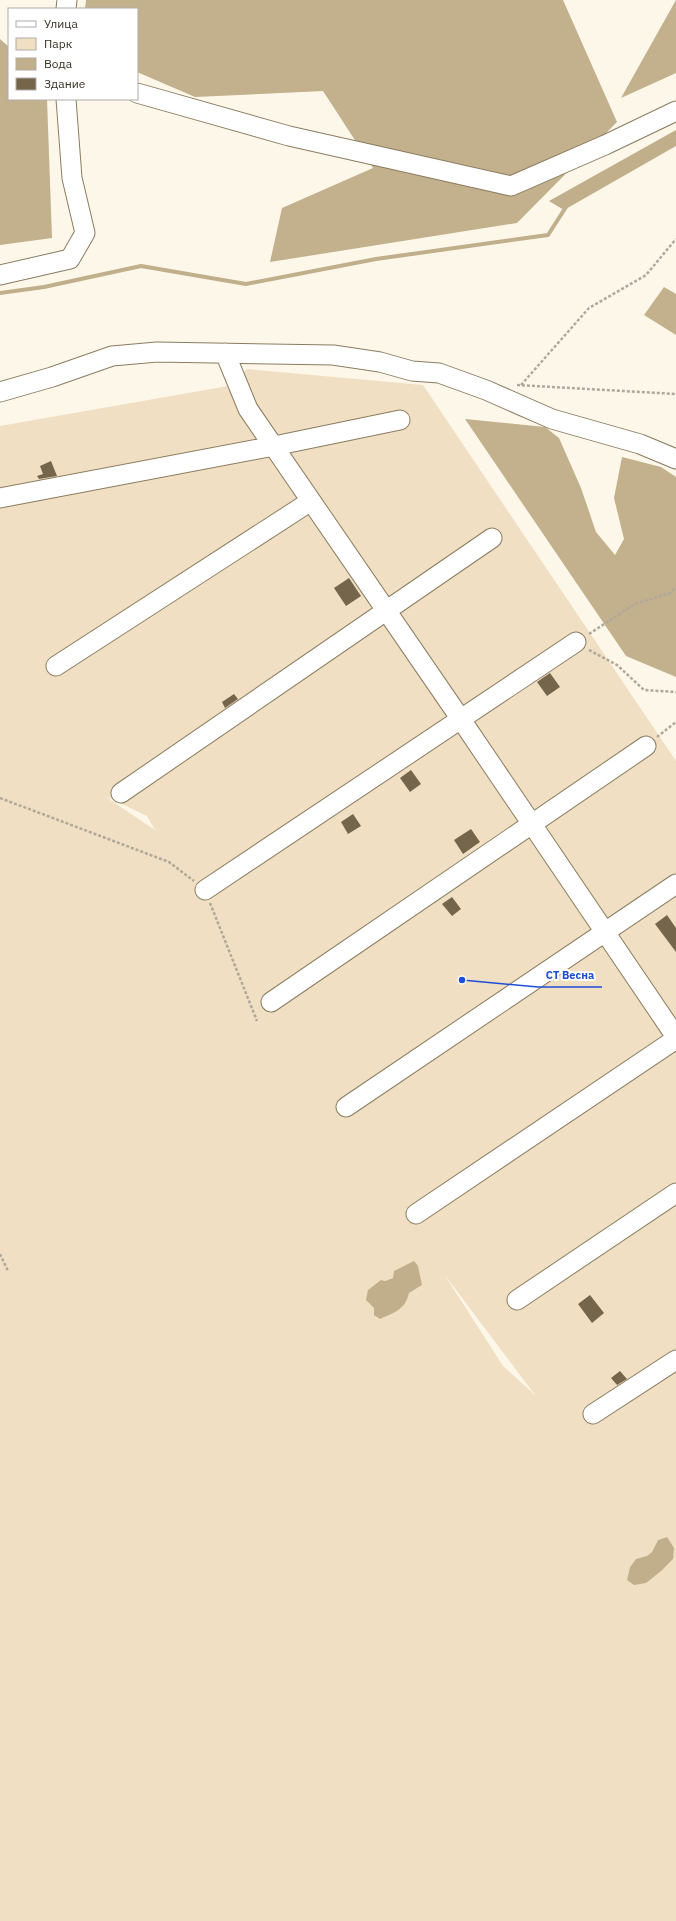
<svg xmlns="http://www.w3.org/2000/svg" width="676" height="1921" font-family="'IBM Plex Sans',sans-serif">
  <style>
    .green { fill: #f0dfc2; fill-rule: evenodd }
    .forest { fill: #c3b08c }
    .water { fill: #c1ae8b }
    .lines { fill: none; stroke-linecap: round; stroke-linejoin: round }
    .stream { stroke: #c1ae8b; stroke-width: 4 }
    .building { fill: #75664b }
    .minor-casing { stroke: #8b7c60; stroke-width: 21 }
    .path { stroke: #afa99c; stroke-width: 2.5; stroke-dasharray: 3 2; stroke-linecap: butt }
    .minor { stroke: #fff; stroke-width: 19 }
    .leader { fill: none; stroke: #1d4ed8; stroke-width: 1.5 }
    .callout-dot { fill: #1d4ed8; stroke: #fff; stroke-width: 1.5 }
    .callout-label { font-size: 11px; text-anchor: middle; font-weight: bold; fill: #1d4ed8; stroke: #fff; stroke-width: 4; stroke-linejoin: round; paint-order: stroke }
  </style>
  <rect width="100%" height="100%" fill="#fdf7ea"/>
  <!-- green -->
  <path class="green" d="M247 369 423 385 676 761V1921H0V426L228 386ZM105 796 147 816 155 830 106 797ZM444 1274 535 1395 503 1366ZM393 1278 422 1285 374 1315V1308L385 1281ZM667 1537 627 1580 630 1567 636 1559 648 1556 652 1552 658 1540Z"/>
  <!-- forest -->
  <path class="forest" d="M86 0H563L617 122 517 223 270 262 282 208 373 168 323 91 195 97 137 72V9H85Z
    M676 0V73L621 98Z
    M0 39 9 47V99H47L52 238 0 245Z
    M664 287 676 294V335L644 315Z
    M465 419 545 427 559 438 581 488 596 532 615 555 624 539 614 498 622 457 661 467 676 477V677L626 656Z"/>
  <!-- water -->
  <path class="water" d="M676 130V146L564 210 549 201Z
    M414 1261 418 1266 422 1285 409 1293C405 1310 395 1312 380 1319L374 1315V1308L366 1300 368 1290 381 1280 385 1281 393 1278 394 1271Z
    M667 1537 674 1548 673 1559 661 1571 646 1583 634 1585 627 1580 630 1567 636 1559 647 1556 652 1552 658 1540Z"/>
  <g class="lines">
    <!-- stream -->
    <path class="stream" d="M0 293 44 287 141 266 246 284 376 259 548 235 566 207"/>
  </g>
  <!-- building -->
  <path class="building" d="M51 461 57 476 39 479 37 476 43 474 40 466Z
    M349 578 361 596 346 606 334 588Z
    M550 673 560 687 547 696 537 682Z
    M234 694 238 699 225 708 222 702Z
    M411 770 421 784 410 792 400 778Z
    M353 814 361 826 348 834 341 822Z
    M471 829 480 842 463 854 454 840Z
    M452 897 461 909 452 916 442 904Z
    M667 915 676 928V952L655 924Z
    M590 1295 604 1313 592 1323 578 1304Z
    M620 1371 627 1379 617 1385 611 1378Z"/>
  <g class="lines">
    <!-- minor casing -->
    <g class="minor-casing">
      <path id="minor" d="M66 9 67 0
        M137 93 289 136 511 186 605 145 676 111
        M0 275 70 259 85 233 72 178 66 99
        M225 353 248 409 460 718 676 1037
        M0 392 52 377 112 356 157 352 333 355 380 362 412 371 439 373 486 390 552 419 640 444 676 459
        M0 498 274 446 400 420
        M56 666 311 501
        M121 793 492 538
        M205 890 576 642
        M271 1002 646 746
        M346 1107 676 884
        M416 1214 676 1039
        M517 1300 676 1193
        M593 1414 676 1360"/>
    </g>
    <!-- path -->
    <path class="path" d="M517 385 676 394
      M521 385 589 308 646 275 676 239
      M589 634 635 604 670 593 676 587
      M589 650 617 665 644 690 676 692
      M657 737 676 722
      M0 798 169 862 194 881
      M210 903 257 1021
      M0 1254 8 1271"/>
    <!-- minor -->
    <use href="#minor" class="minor"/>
  </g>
  <!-- callouts -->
  <path class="leader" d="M462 980L538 987H602"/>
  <circle class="callout-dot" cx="462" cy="980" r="4"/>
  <g class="callout-label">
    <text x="570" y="979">СТ Весна</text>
  </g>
  <!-- legend -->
  <rect x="8" y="8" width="130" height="92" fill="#ffffff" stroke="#aeaca7"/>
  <rect x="16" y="21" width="20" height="6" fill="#ffffff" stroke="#aeaca7"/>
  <text x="44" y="28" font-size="12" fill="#352f23">Улица</text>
  <rect x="16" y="38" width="20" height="12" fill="#f0dfc2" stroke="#aeaca7"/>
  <text x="44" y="48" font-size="12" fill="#352f23">Парк</text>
  <rect x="16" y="58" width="20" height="12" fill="#c1ae8b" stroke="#aeaca7"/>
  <text x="44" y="68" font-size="12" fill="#352f23">Вода</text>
  <rect x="16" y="78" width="20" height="12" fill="#75664b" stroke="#aeaca7"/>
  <text x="44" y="88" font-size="12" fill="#352f23">Здание</text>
</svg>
